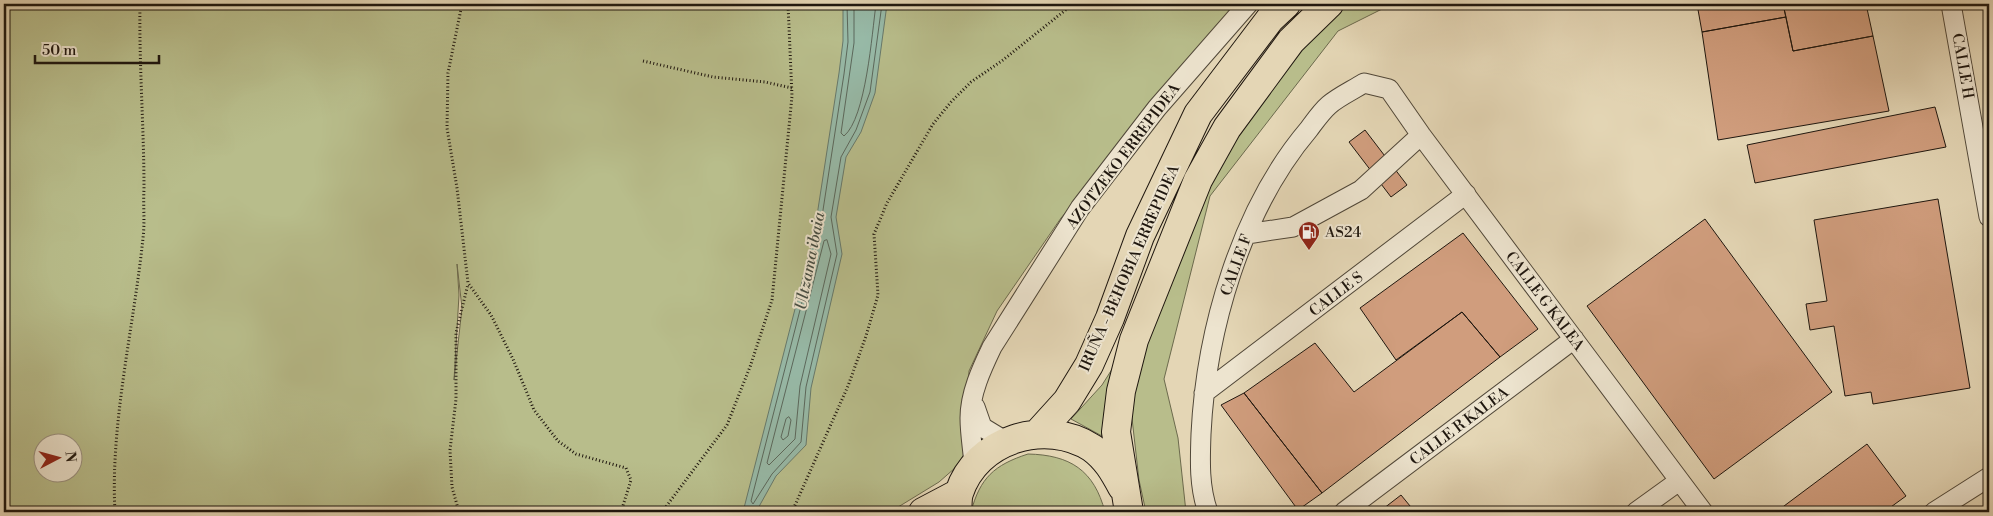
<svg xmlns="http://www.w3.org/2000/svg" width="1993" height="516" font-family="'Libre Bodoni',serif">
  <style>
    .green { fill: #b8bd8b; stroke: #6c6a4d; fill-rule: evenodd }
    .water { fill: #97baa8; stroke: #67796b }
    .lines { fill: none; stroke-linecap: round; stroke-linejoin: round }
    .shore { stroke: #5b685c; stroke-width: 1 }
    .building { fill: #d09d7d; stroke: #1f170f }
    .minor-casing { stroke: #504738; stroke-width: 21 }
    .highway-casing { stroke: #1f170f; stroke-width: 30 }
    .path { stroke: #1f170f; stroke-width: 3; stroke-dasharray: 1 2.5; stroke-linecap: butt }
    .minor { stroke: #ede4cf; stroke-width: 19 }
    .highway { stroke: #e4d6b5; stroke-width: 28 }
    .labels { text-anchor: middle; stroke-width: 4; stroke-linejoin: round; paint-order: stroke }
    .street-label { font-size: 15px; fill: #1f170f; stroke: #ede4cf }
    .poi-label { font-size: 15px; fill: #1f170f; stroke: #ede4cf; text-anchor: start }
    .water-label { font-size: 16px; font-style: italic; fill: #495045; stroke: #ede4cf }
  </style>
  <rect width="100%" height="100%" fill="#e4d6b5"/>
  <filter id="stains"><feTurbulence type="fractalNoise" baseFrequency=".004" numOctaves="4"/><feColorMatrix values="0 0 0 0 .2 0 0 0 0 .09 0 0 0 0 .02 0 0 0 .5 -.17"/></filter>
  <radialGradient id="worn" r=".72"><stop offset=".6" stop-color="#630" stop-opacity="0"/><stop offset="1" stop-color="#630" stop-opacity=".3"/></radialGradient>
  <!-- green -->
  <path class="green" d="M4 4H1245L1061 218 997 311 969 371 963 461 939 482 890 512H4ZM457 264 462 308 454 380 459 295ZM42 444H72V474H42Z
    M1345 4H1392L1338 31 1210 196 1164 379 1178 438 1186 512H1146L1139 480 1129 392 1206 189 1279 64Z
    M1114 366 1104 414 1102 436 1071 419 1102 385Z
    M1028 454C1070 455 1094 470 1105 512H971C980 478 994 465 1028 454Z"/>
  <!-- water -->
  <path class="water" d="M843 4H887L875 93 861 132 846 157 836 217 842 254 811 388 806 445 776 476 756 512H741L744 508 814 235 839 73 843 41Z"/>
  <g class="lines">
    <!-- shore -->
    <path class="shore" d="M847 4 848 42 844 74 819 236 751 501 753 504 772 474 801 442 806 387 837 254 831 217 841 157 856 130 870 92 882 4
      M854 4V43L841 133 844 136C866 118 872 33 876 4
      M827 240 831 254 800 386 795 439 769 465 767 463 824 241Z
      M789 417 791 420 788 436 783 440 781 437 786 419Z"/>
  </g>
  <!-- building -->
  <path class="building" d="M1697 4H1783L1786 17 1702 32Z
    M1783 4H1866L1873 36 1793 51Z
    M1985 4H1989V29Z
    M1786 17 1793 51 1873 36 1889 111 1718 140 1702 32Z
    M1935 107 1946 147 1755 183 1747 145Z
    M1365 130 1407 185 1391 197 1349 142Z
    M1938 199 1970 388 1873 404 1871 392 1845 396 1834 326 1810 330 1806 304 1827 301 1814 220Z
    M1705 219 1832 392 1714 479 1587 306Z
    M1463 233 1538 329 1500 357 1462 312 1396 360 1360 308Z
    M1462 312 1500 357 1322 493 1244 393 1315 343 1354 392Z
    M1244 393 1322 493 1298 510 1221 405Z
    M1867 444 1906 496 1884 512H1776Z
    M1401 495 1415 512H1379Z"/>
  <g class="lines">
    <!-- minor casing -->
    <g class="minor-casing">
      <path id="minor" d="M1951 4 1989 217
        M1247 234 1293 227 1361 190 1421 135
        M1204 393 1466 194
        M975 407 982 427 1005 441
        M974 465C973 450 970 434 970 418 970 393 982 368 992 347L1080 208 1157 108 1248 4
        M1208 512C1199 487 1200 461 1201 434 1206 330 1241 209 1309 129 1315 121 1321 112 1329 105 1338 97 1353 90 1364 83L1389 89 1421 135 1703 512
        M1344 512 1574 339
        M1636 512 1679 481
        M1934 512 1989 477"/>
    </g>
    <!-- highway casing -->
    <g class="highway-casing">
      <path id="highway" d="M1038 433 1067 401 1089 365 1110 318 1140 236 1198 114 1270 19 1286 4
        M923 512 959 493
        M957 512C958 506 957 499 959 493 976 439 1046 418 1092 448 1106 458 1114 472 1122 487
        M1129 512 1116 432 1121 391 1134 340 1198 180 1227 128 1291 41 1329 4"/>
    </g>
    <!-- path -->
    <path class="path" d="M462 4 448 73 447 128 457 188 468 283 491 315 513 359 534 410 558 441 576 454 626 468 631 480 621 512
      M643 61 713 77 765 82 792 88
      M115 512C110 424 134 326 143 238 145 222 143 205 144 189 144 127 139 66 140 4
      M459 512 452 487 450 450 456 399V333L468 284
      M662 512 727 425 750 367 772 300 792 96 788 4
      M792 512 848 386 866 336 878 295 874 234 887 203 933 124 951 102 971 82 1003 60 1073 4"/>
    <!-- minor -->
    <use href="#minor" class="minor"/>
    <!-- highway -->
    <use href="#highway" class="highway"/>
  </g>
  <!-- icons -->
  <defs>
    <g id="fuel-pin" transform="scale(1.125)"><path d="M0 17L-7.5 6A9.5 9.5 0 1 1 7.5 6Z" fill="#8f2418" stroke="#ede4cf"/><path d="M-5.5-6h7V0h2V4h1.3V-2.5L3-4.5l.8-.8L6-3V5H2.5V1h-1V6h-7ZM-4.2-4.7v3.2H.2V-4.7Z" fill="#fff"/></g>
  </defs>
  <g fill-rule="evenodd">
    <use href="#fuel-pin" x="1309" y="232"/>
  </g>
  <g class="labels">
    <!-- street labels -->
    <g class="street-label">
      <text transform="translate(1963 66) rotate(80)" y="5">CALLE H</text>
      <text transform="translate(1123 156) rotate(-53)" y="5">AZOTZEKO ERREPIDEA</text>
      <text transform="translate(1236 265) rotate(-70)" y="5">CALLE F</text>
      <text transform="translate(1129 268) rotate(-66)" y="5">IRUÑA - BEHOBIA ERREPIDEA</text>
      <text transform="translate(1336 294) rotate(-37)" y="5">CALLE S</text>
      <text transform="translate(1545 301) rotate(53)" y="5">CALLE G KALEA</text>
      <text transform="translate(1459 426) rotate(-37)" y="5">CALLE R KALEA</text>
    </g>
    <!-- poi labels -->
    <g class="poi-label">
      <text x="1325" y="237">AS24</text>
    </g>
    <!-- water labels -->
    <g class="water-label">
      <text transform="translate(809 261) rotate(-79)" y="6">Ultzama ibaia</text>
    </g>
  </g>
  <!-- margin -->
  <rect width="1993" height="516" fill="none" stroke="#e4d6b5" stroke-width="20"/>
  <rect x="5" y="5" width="1983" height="506" fill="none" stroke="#1f170f" stroke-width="2.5"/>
  <rect x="10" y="10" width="1973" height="496" fill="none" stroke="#1f170f"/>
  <!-- north arrow -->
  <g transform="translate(58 458) rotate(84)"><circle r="24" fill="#ede4cf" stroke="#9b9282"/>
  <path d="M0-4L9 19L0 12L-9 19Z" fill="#8f2418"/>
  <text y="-8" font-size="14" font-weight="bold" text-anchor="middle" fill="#1f170f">N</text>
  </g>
  <!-- scale -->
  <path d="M35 55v8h124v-8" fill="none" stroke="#1f170f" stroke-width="2.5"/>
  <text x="42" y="55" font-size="15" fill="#1f170f" stroke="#ede4cf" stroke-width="4" paint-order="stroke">50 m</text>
  <rect width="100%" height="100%" filter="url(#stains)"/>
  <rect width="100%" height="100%" fill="url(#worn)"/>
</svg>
